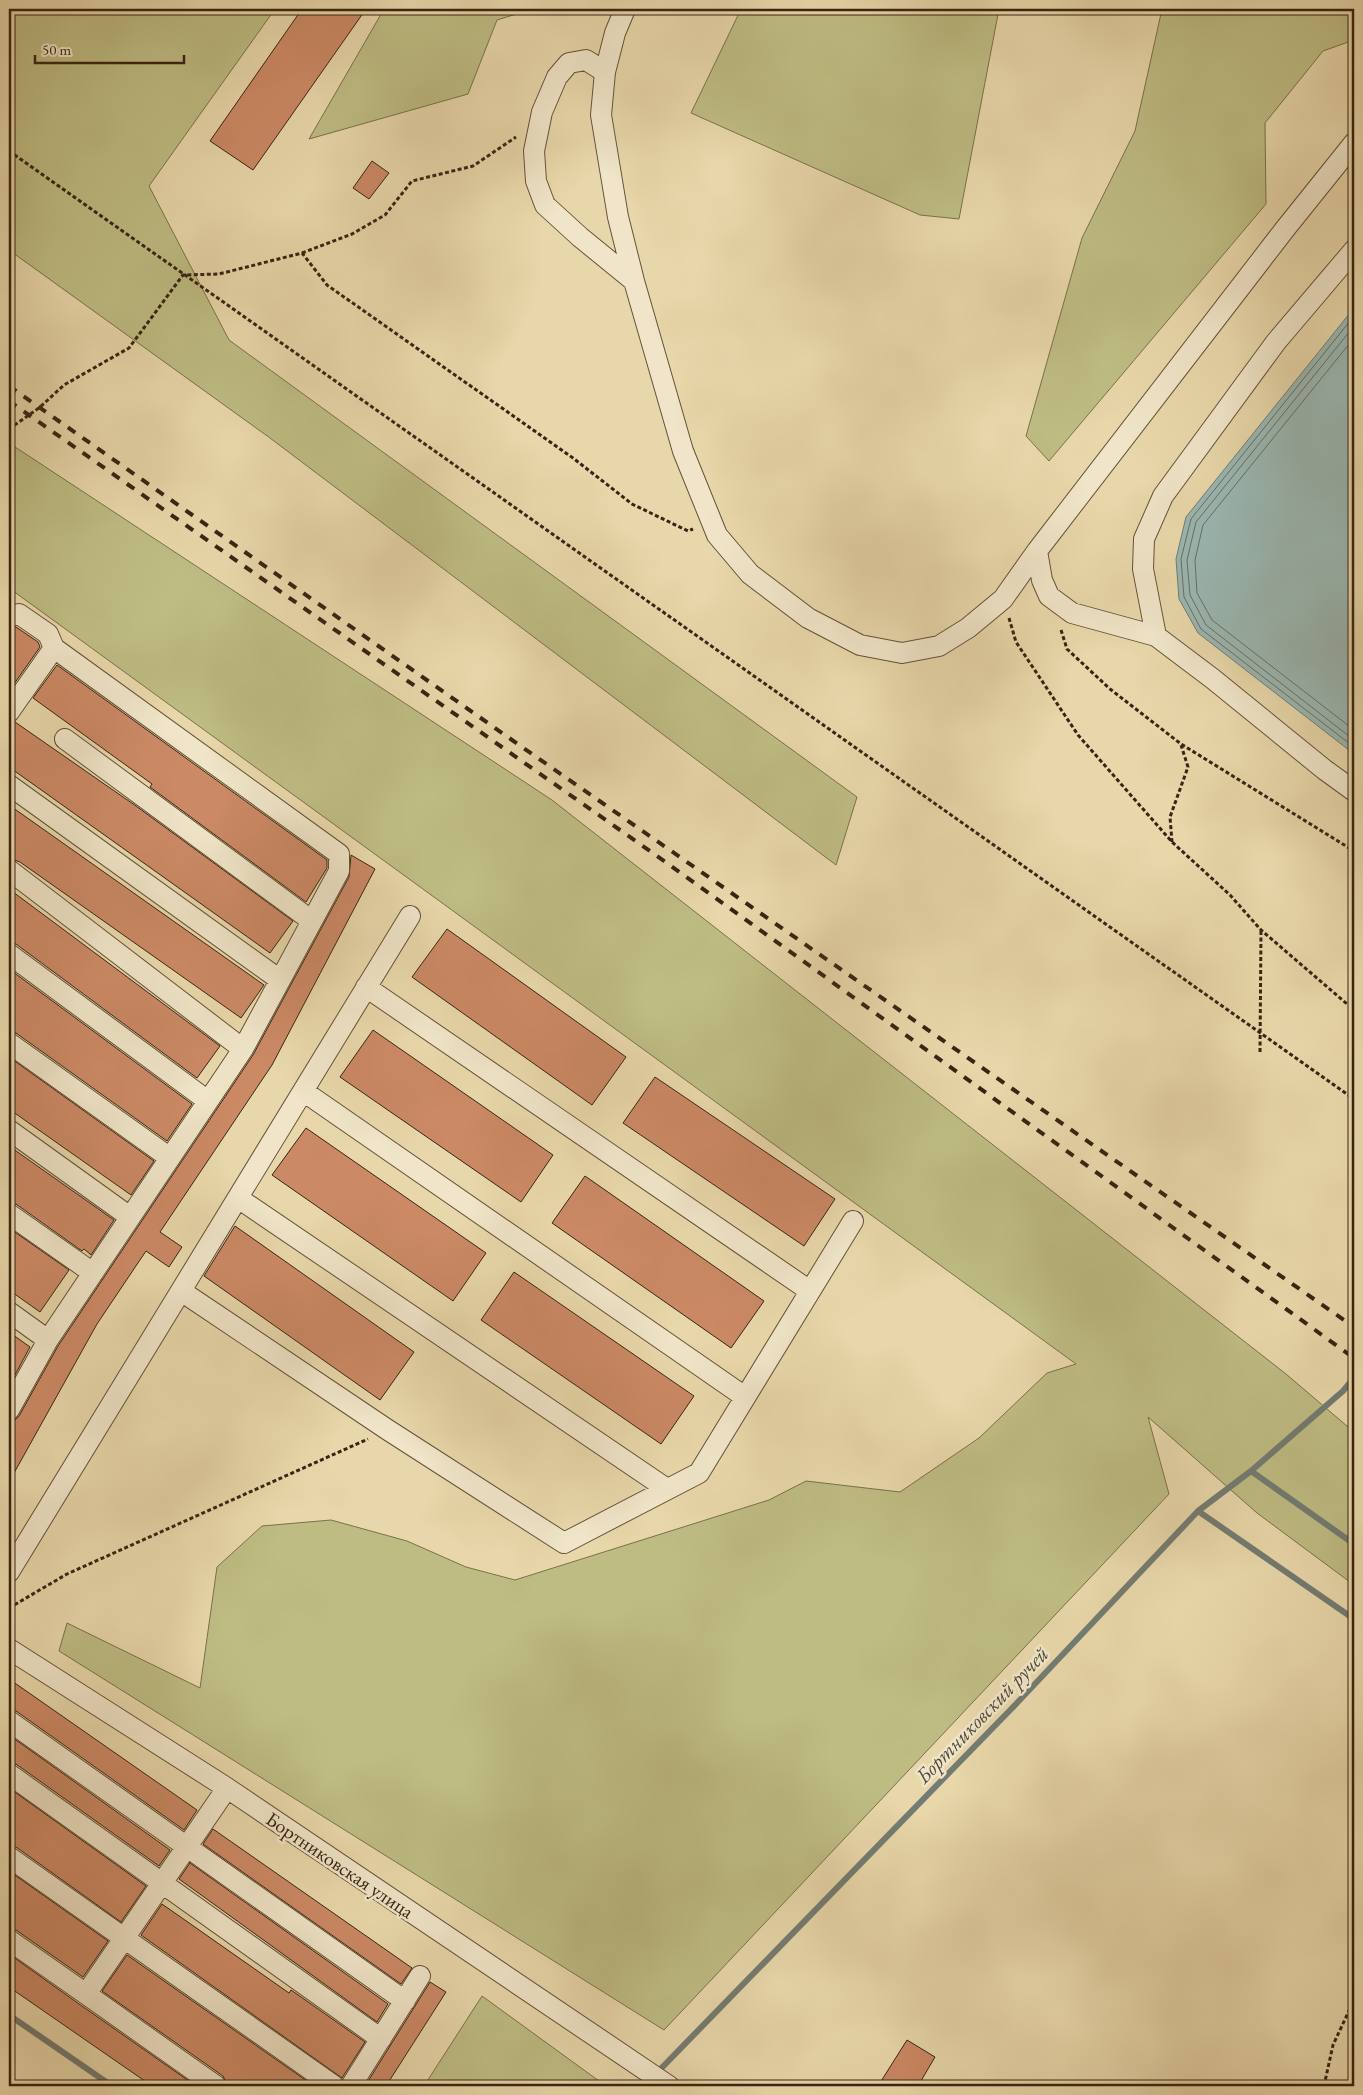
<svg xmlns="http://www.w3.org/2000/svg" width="1363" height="2095" font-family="'EB Garamond',serif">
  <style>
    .green { fill: #bebc83; stroke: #7b704a }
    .water { fill: #9ab7b2; stroke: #737c72 }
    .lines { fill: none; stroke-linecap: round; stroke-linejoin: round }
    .shore { stroke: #696e62; stroke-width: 1 }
    .stream { stroke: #737c72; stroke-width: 6 }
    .building { fill: #cb8965; stroke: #382412 }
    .minor-casing { stroke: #645138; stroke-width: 22 }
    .path { stroke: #382412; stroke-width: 3; stroke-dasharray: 4 2.5; stroke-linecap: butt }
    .minor { stroke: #f0e5c8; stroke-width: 20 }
    .rail { stroke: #382412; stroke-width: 4; stroke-dasharray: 9 9; stroke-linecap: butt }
    .labels { text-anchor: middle; stroke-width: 5; stroke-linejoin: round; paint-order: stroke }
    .street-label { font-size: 20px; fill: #382412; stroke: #f0e5c8 }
    .water-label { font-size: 21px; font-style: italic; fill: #50493a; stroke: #f0e5c8 }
  </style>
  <rect width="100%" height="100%" fill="#e8d7aa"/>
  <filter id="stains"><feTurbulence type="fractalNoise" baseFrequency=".004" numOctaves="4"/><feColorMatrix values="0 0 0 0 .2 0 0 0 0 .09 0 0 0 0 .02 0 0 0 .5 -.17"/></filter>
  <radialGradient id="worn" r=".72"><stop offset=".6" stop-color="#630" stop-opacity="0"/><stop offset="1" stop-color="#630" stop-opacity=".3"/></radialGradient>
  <!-- green -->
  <path class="green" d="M9 9H275L149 186 229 340 857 797 836 865 270 438 9 250Z
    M384 9H519L523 12 497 20 468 94 309 139Z
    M741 9H999L959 219 920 215 691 113Z
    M1162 9H1354V40L1323 51 1265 123 1266 204 1049 461 1026 436 1082 238 1135 131Z
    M9 443 552 800 1286 1374 1354 1432V1585L1257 1513 1148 1417 1169 1494 664 2030 59 1651 67 1623 200 1688 217 1567 262 1526 331 1520 407 1541 466 1567 515 1580 769 1500 806 1481 900 1492 979 1438 1047 1373 1076 1364 9 588Z
    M482 1996 606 2086H424Z"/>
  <!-- water -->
  <path class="water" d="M1354 308V754L1198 633 1179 599 1176 559 1186 517Z"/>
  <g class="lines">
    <!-- shore -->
    <path class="shore" d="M1354 316 1191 519 1181 559 1184 597 1201 629 1354 747
      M1354 326 1196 522 1187 560 1190 595 1206 625 1354 740
      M1354 338 1203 525 1195 560 1197 593 1212 620 1354 730"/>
    <!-- stream -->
    <path class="stream" d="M1251 1471 1354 1544
      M1198 1511 1354 1619
      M9 2015 112 2086
      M644 2086 1016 1704 1198 1511 1251 1471 1343 1391 1354 1378"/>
  </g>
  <!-- building -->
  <path class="building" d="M302 9H366L253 170 210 141Z
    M372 161 389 173 369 199 353 188Z
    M16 627 38 642 40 647 14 684 9 680V628Z
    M57 665 327 860V868L306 902 150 787 152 784 33 698Z
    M15 722 136 806 293 921 270 953 9 767V724Z
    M9 805 264 985 241 1018 20 862 9 858Z
    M351 855 375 869 272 1065 160 1232 182 1247 169 1267 146 1251 97 1324 9 1482V1422L15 1420 19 1416 58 1346 253 1055 349 877Z
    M9 889 220 1046 197 1078 16 944 9 942Z
    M447 929 626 1057 592 1105 412 977Z
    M9 969 192 1104 167 1141 16 1033 9 1031Z
    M373 1030 553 1155 521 1202 340 1077Z
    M9 1057 154 1161 131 1195 9 1109Z
    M655 1077 835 1199 804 1246 623 1123Z
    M306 1128 486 1253 453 1301 272 1175Z
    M9 1146 114 1220 91 1255 84 1249 82 1251 16 1204 9 1202Z
    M585 1176 764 1301 731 1348 552 1223Z
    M235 1226 414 1352 380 1400 204 1276Z
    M9 1228 69 1270 40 1312 9 1290Z
    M514 1272 694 1396 661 1444 481 1320Z
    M9 1332 30 1347 9 1386Z
    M9 1679 197 1810 184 1830 16 1711 9 1709Z
    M9 1735 170 1850 159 1866 16 1764 9 1762Z
    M9 1788 146 1886 121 1922 16 1847 9 1845Z
    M213 1829 412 1968 401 1984 203 1844Z
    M190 1863 388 2004 377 2022 179 1879Z
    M9 1871 108 1941 83 1977 16 1930 9 1928Z
    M162 1904 289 1993 291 1990 365 2042 342 2078 141 1935Z
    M9 1954 79 2004 196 2086H152L9 1987Z
    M127 1955 314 2086H228L223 2076 102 1991Z
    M430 1982 446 1992 386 2086H365Z
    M907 2040 935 2057 918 2086H878Z"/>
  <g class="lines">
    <!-- minor casing -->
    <g class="minor-casing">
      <path id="minor" d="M625 9 615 33 605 72 601 115 618 217 634 281 683 451 717 535 750 574 808 618 860 645 902 653 939 646 968 628 1003 599 1037 551 1285 229 1354 143
        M605 72 586 60 569 63 557 77 542 112 534 151 536 181 545 205 580 237 634 281
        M1037 551 1042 580 1049 596 1072 613 1156 636 1213 679 1325 770 1354 791
        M9 616 19 614 48 634 54 648
        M1156 636 1143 569 1144 539 1163 496 1276 342 1354 250
        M9 712 54 648 339 854V871L243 1049 48 1340 9 1410
        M65 739 312 921
        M9 785 280 980
        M9 870 243 1049
        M9 954 208 1101
        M366 987 810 1291
        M9 1043 170 1158
        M303 1091 745 1397
        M9 1130 130 1217
        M238 1198 667 1489
        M9 1214 93 1273
        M181 1291 388 1430 564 1543 699 1473 853 1221
        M9 1312 48 1340
        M9 1572 410 916
        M9 1649 227 1788 669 2086
        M9 1721 405 2001
        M9 1774 381 2039
        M9 1857 334 2086
        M9 1940 86 1994
        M216 2086 86 1994 227 1788
        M351 2086 420 1976"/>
    </g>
    <!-- path -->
    <path class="path" d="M9 151 1354 1099
      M302 253 352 234 385 215 412 181 473 166 516 137
      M9 429 39 408 64 385 129 348 183 275 219 274 302 253 327 285 573 458 632 504 688 531 693 529
      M1009 618 1016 642 1078 735 1172 842 1230 895 1261 930 1354 1010
      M1061 630 1067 649 1110 689 1181 744 1354 851
      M1172 842 1170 817 1188 767 1181 745
      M1260 1052 1261 930
      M9 1608 67 1574 368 1439
      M1324 2086 1333 2045 1354 2000"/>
    <!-- minor -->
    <use href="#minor" class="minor"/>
    <!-- rail -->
    <path class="rail" d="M9 386 512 740 1354 1327
      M9 401 667 863 1354 1358"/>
  </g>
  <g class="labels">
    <!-- street labels -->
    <g class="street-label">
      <text transform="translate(340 1865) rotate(34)" y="7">Бортниковская улица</text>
    </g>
    <!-- water labels -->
    <g class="water-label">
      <text transform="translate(982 1715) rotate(-46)" y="7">Бортниковский ручей</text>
    </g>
  </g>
  <!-- margin -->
  <rect width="1363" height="2095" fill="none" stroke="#e8d7aa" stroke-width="30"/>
  <rect x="10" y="10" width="1343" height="2075" fill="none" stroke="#382412" stroke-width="2.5"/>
  <rect x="15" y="15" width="1333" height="2065" fill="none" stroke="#382412"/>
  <!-- scale -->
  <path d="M35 55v8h149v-8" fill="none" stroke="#382412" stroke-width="2.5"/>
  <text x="42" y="55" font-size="15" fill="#382412" stroke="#f0e5c8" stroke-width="4" paint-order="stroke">50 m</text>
  <rect width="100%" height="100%" filter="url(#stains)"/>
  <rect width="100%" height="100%" fill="url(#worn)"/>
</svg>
